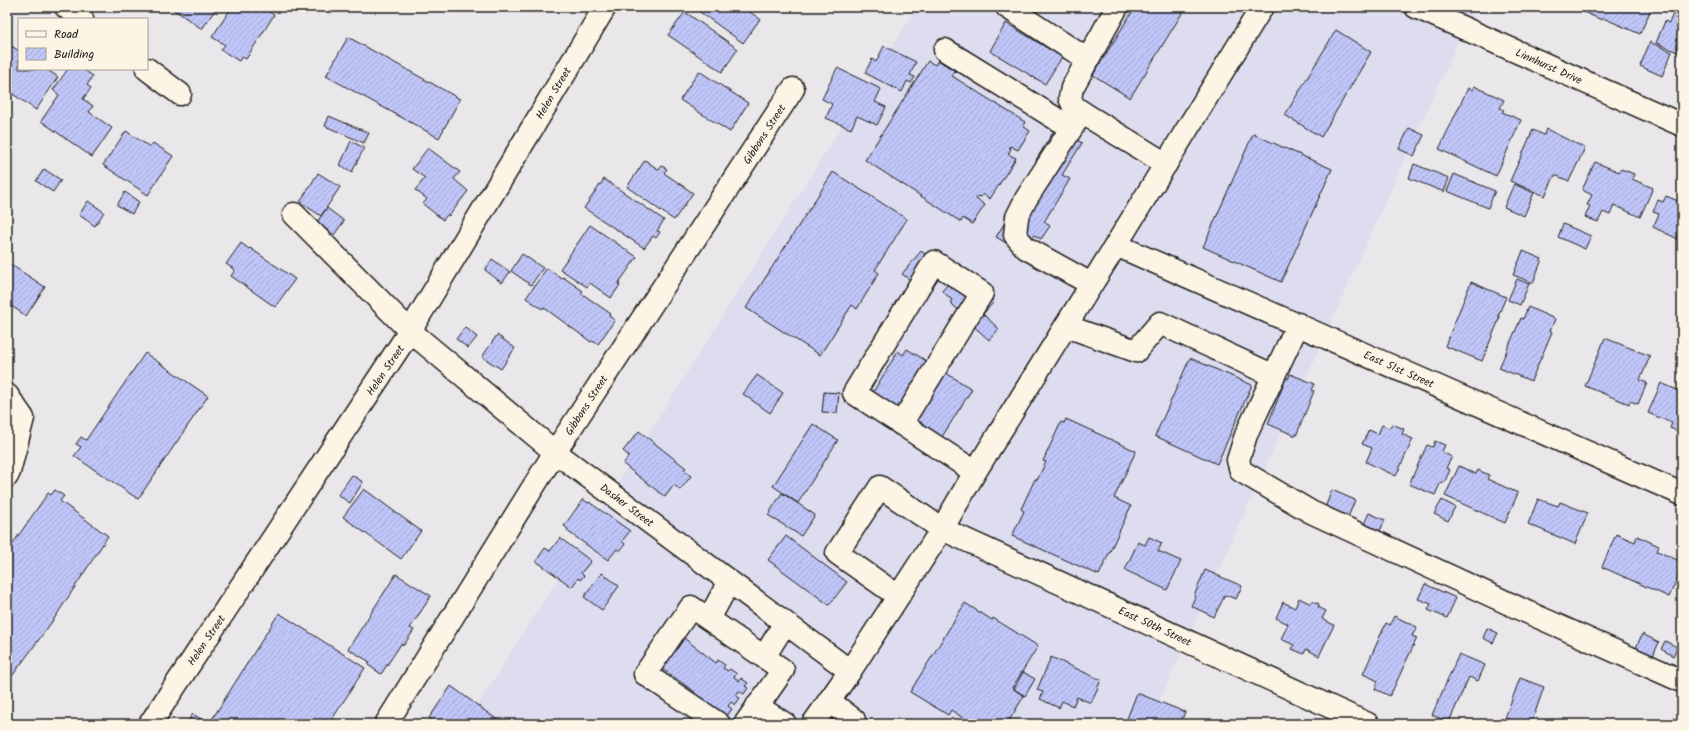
<svg xmlns="http://www.w3.org/2000/svg" width="1689" height="731" font-family="Kalam,sans-serif">
  <style>
    .built { fill: #ddddef }
    .building { fill: url(#building-hatch); stroke: #1c1c1c }
    .lines { fill: none; stroke-linecap: round; stroke-linejoin: round }
    .minor-casing { stroke: #1c1c1c; stroke-width: 25 }
    .major-casing { stroke: #1c1c1c; stroke-width: 25 }
    .minor { stroke: #fcf5e5; stroke-width: 22 }
    .major { stroke: #fcf5e5; stroke-width: 22 }
    .labels { text-anchor: middle; stroke-width: 3.5; stroke-linejoin: round; paint-order: stroke }
    .street-label { font-size: 11px; fill: #1c1c1c; stroke: #fcf5e5 }
  </style>
  <defs>
    <pattern id="building-hatch" width="6" height="6" patternUnits="userSpaceOnUse"><rect width="6" height="6" fill="#c0c6f8"/><path d="M-1 1l2-2M0 6l6-6M5 7l2-2" fill="none" stroke="#a4aad4"/></pattern>
  </defs>
  <rect width="100%" height="100%" fill="#eae7eb"/>
  <filter id="ink" filterUnits="userSpaceOnUse"><feTurbulence type="fractalNoise" baseFrequency=".025" numOctaves="2"/><feDisplacementMap in="SourceGraphic" scale="8" xChannelSelector="R" yChannelSelector="G"/><feConvolveMatrix kernelMatrix="1 2 1 2 8 2 1 2 1" color-interpolation-filters="sRGB"/></filter>
  <g filter="url(#ink)">
    <!-- built -->
    <path class="built" d="M917 7H1474L1149 724H466Z"/>
    <!-- building -->
    <path class="building" d="M170 7H217L202 29Z
      M232 7H262L274 15 246 59 242 57 239 61 221 50 225 45 212 37Z
      M693 7H743L760 19 743 43Z
      M1135 7H1186L1130 98 1093 75Z
      M1582 7H1652L1640 34 1603 18 1602 20 1581 11Z
      M1676 7H1682V54L1656 43 1665 21 1669 23Z
      M685 12 738 49 722 72 668 35Z
      M1006 23 1062 57 1045 84 990 51Z
      M1336 30 1371 52 1321 137 1285 115Z
      M348 37 460 99 439 138 326 76Z
      M1650 42 1672 52 1662 76 1640 66Z
      M10 45 19 51V69H46L58 77 36 110 7 90V49Z
      M884 46 916 62 910 75 915 77 911 83 907 81 902 92 865 73 872 59 876 62Z
      M938 60 955 71 952 76 1025 122 1023 126 1030 131 1018 150 1010 146 1009 147 1011 149 1008 154 1016 158 990 199 983 194 981 197 978 196 976 199 985 205 972 224 963 218 961 222 865 160 928 61 935 65Z
      M837 68 881 89 875 102 886 107 877 125 857 116 851 129 826 118 832 104 822 99Z
      M68 69H83L93 76 87 85 91 88 83 99 93 106 89 112 112 128 92 157 41 121 59 95 53 90Z
      M699 71 748 103 730 132 680 100Z
      M1474 86 1504 100 1500 108 1504 110 1502 112 1521 120 1496 176 1439 149 1468 88 1472 90Z
      M329 116 369 133 364 143 325 126Z
      M1056 127 1082 143 1062 175 1070 179 1044 222 1050 226 1041 239 1034 235 1023 253 996 237 1041 163 1036 160Z
      M1409 128 1424 135 1414 156 1399 149Z
      M1546 129 1585 148 1569 181 1555 175 1545 196 1510 181 1533 130 1544 135Z
      M126 131 150 147 153 143 173 156 148 195 103 165Z
      M1253 134 1332 169 1281 282 1203 247Z
      M351 141 364 148 352 172 340 165Z
      M428 148 460 172 454 179 468 191 449 216 448 214 443 220 423 204 427 199 415 190 425 178 412 169Z
      M645 160 659 170 662 166 667 169 664 173 693 193 674 220 627 187Z
      M1595 162 1619 172 1621 169 1634 174 1632 179 1653 188 1640 217 1614 205 1610 215 1603 212 1598 222 1585 217 1590 206 1587 205 1592 195 1582 190Z
      M1414 164 1449 178 1444 192 1409 178Z
      M44 169 61 180 53 192 36 181Z
      M833 172 907 219 875 270 879 273 857 309 852 305 820 355 746 308Z
      M318 173 340 187 321 216 300 202Z
      M1454 174 1495 191 1488 208 1447 191Z
      M604 179 664 220 657 231 660 232 656 238 653 236 644 248 584 208Z
      M1514 184 1534 193 1524 216 1504 207Z
      M125 192 139 202 132 214 117 205Z
      M1682 195V241L1653 227 1659 214 1653 212 1658 200 1663 202 1666 196 1678 201Z
      M88 201 104 212 95 226 79 215Z
      M327 208 344 221 334 235 317 222Z
      M1563 224 1591 236 1585 249 1558 237Z
      M590 225 637 257 618 284 620 285 611 298 590 283 587 287 560 269Z
      M241 243 249 249 250 248 295 279 275 307 231 276 235 270 226 264Z
      M921 251 935 262 917 285 902 274Z
      M1523 251 1542 259 1533 283 1513 275Z
      M522 254 543 268 531 285 511 271Z
      M492 259 510 272 502 283 485 270Z
      M7 262 45 287 26 316 7 303Z
      M547 268 562 279 563 277 583 291 581 293 611 314 609 316 615 320 598 344 592 341 591 342 543 307 542 309 526 298Z
      M960 270 994 302 983 314 999 329 989 340 959 313 960 312 950 302 952 300 942 291Z
      M1517 279 1529 284 1520 305 1508 300Z
      M1471 282 1506 297 1498 316 1500 317 1482 361 1445 346Z
      M1528 307 1555 319 1550 331 1552 332 1531 381 1499 368 1521 318 1523 319Z
      M465 327 477 337 468 348 456 339Z
      M497 335 515 348 501 369 482 357Z
      M1605 338 1650 356 1640 380 1647 383 1638 404 1630 401 1629 404 1585 386Z
      M907 349 972 389 940 440 870 397 898 351 903 355Z
      M145 353 208 396 138 499 74 456 81 447 76 444 81 437 86 440Z
      M1190 358 1252 385 1217 464 1155 436Z
      M1290 374 1315 384 1312 390 1314 391 1296 436 1268 424 1286 378 1288 379Z
      M757 375 783 393 770 413 743 394Z
      M1661 383 1682 392V433L1670 428 1672 423 1648 413Z
      M824 392 839 393 837 413 822 412Z
      M1066 419 1136 451 1114 498 1131 506 1099 575 1012 536 1024 511 1021 509 1035 479 1037 480 1046 462 1043 461 1061 422 1064 423Z
      M813 424 838 440 798 503 773 486Z
      M1392 424 1404 429 1402 434 1413 439 1396 476 1366 462 1372 448 1362 444 1369 430 1378 434 1382 425 1389 428Z
      M639 431 686 468 684 470 691 476 680 490 674 485 665 497 623 464 629 456 623 451Z
      M1435 441 1445 445 1442 452 1452 457 1446 468 1450 470 1444 483 1441 482 1435 495 1409 484 1427 445 1433 447Z
      M1459 466 1476 474 1478 470 1489 475 1487 479 1518 493 1505 523 1445 496Z
      M352 475 363 482 350 503 338 495Z
      M364 489 421 531 401 559 343 517Z
      M55 490 64 496 60 501 108 536 54 619 7 683V552L48 493 51 495Z
      M1332 490 1355 500 1347 520 1324 510Z
      M782 493 815 515 801 536 768 515Z
      M583 499 588 503 589 502 630 531 622 541 625 544 620 551 617 549 608 560 567 531 568 529 564 526Z
      M1538 499 1558 506 1560 502 1588 513 1575 544 1528 524Z
      M1442 500 1455 507 1448 521 1434 514Z
      M1369 513 1385 520 1378 535 1362 528Z
      M1616 534 1635 542 1637 536 1659 546 1657 551 1682 562V568L1669 597 1602 567Z
      M786 536 847 582 829 605 768 560Z
      M1149 537 1162 543 1158 551 1181 561 1167 590 1125 570 1138 542 1145 545Z
      M560 538 591 561 581 573 584 576 580 580 578 578 572 587 536 561 545 548 550 551Z
      M1205 570 1242 586 1236 599 1225 595 1214 617 1191 606 1195 597 1194 596Z
      M602 573 619 586 602 610 584 597Z
      M396 574 431 596 410 628 414 630 404 645 401 644 381 674 368 665 370 662 348 649Z
      M1425 584 1456 598 1447 618 1428 610 1431 604 1418 599Z
      M1299 598 1311 604 1312 601 1319 604 1318 607 1326 611 1322 619 1334 625 1319 656 1306 649 1304 654 1292 649 1294 645 1281 639 1288 624 1276 618 1283 602 1295 608Z
      M965 603 992 620 993 618 1038 646 1012 688 1024 696 1007 724H972L951 710 948 715 910 692Z
      M279 613 365 668 329 724H209Z
      M1394 616 1417 627 1412 636 1417 638 1390 696 1375 689 1378 681 1363 674 1386 623 1390 625Z
      M1487 628 1498 633 1493 643 1483 638Z
      M1642 634 1659 642 1653 656 1636 648Z
      M684 638 716 663 718 660 725 665 723 668 728 671 730 669 737 674 734 677 739 681 741 678 748 683 745 686 748 688 744 694 739 691 736 696 740 698 735 705 731 702 728 706 732 709 727 716 722 713H714L717 709 712 705 710 708 702 703 705 699 701 697 699 700 693 695 695 692 662 669Z
      M1665 641 1677 647 1673 656 1661 649Z
      M1459 654 1485 665 1478 681 1469 677 1449 722 1432 715Z
      M1051 657 1101 680 1091 703 1077 697 1073 706 1062 701 1059 708 1040 699 1043 692 1037 690Z
      M1023 672 1035 679 1025 696 1014 689Z
      M1520 678 1544 687 1531 724H1521L1505 718Z
      M451 686 503 724H437L429 718Z
      M1137 693 1185 712 1180 724H1125Z
      M193 714 209 724H186Z
      M1672 718 1682 722V724H1669Z"/>
    <g class="lines">
      <!-- minor casing -->
      <g class="minor-casing">
        <path id="minor" d="M66 7 82 19
          M1007 7 1088 60
          M1117 7 1072 88 1070 98 1074 107 1091 118 1166 164
          M1416 7 1682 125
          M945 50 1071 128
          M147 69 180 94
          M1082 112 1026 199 1017 217 1015 235 1026 248 1091 284
          M294 214 410 331 555 452 850 671
          M1116 245 1682 494
          M1298 324 1246 435 1238 460 1241 471 1311 512 1527 612 1682 681
          M1066 326 1136 351 1160 323 1274 376
          M7 395 23 418 9 472 7 476
          M901 424 982 293 934 262 854 393 975 472
          M898 596 837 553 880 487 942 529 1368 724
          M709 619 729 582
          M764 657 785 623
          M829 701 854 720V724
          M757 706 785 724
          M150 724 410 331 605 7
          M386 724 555 452 793 89
          M719 724 645 674 691 607 783 670 745 724"/>
      </g>
      <!-- major casing -->
      <g class="major-casing">
        <path id="major" d="M813 724 850 671 942 529 975 472 1116 245 1262 7"/>
      </g>
      <!-- minor -->
      <use href="#minor" class="minor"/>
      <!-- major -->
      <use href="#major" class="major"/>
    </g>
  </g>
  <g class="labels">
    <!-- street labels -->
    <g class="street-label">
      <text transform="translate(1549 66) rotate(24)" y="4">Linnhurst Drive</text>
      <text transform="translate(553 93) rotate(-59)" y="4">Helen Street</text>
      <text transform="translate(764 134) rotate(-57)" y="4">Gibbons Street</text>
      <text transform="translate(1399 369) rotate(24)" y="4">East 51st Street</text>
      <text transform="translate(385 370) rotate(-56)" y="4">Helen Street</text>
      <text transform="translate(586 405) rotate(-57)" y="4">Gibbons Street</text>
      <text transform="translate(627 505) rotate(37)" y="4">Dasher Street</text>
      <text transform="translate(1155 626) rotate(25)" y="4">East 50th Street</text>
      <text transform="translate(206 640) rotate(-56)" y="4">Helen Street</text>
    </g>
  </g>
  <!-- margin -->
  <rect width="1689" height="731" fill="none" stroke="#fcf5e5" stroke-width="24"/>
  <rect x="12" y="12" width="1665" height="707" fill="none" stroke="#1c1c1c" stroke-width="1.5" filter="url(#ink)"/>
  <!-- legend -->
  <rect x="18" y="18" width="130" height="52" fill="#fcf5e5" stroke="#a29e95"/>
  <rect x="26" y="31" width="20" height="6" fill="#fcf5e5" stroke="#a29e95"/>
  <text x="54" y="38" font-size="12" fill="#1c1c1c">Road</text>
  <rect x="26" y="48" width="20" height="12" fill="url(#building-hatch)" stroke="#a29e95"/>
  <text x="54" y="58" font-size="12" fill="#1c1c1c">Building</text>
</svg>
